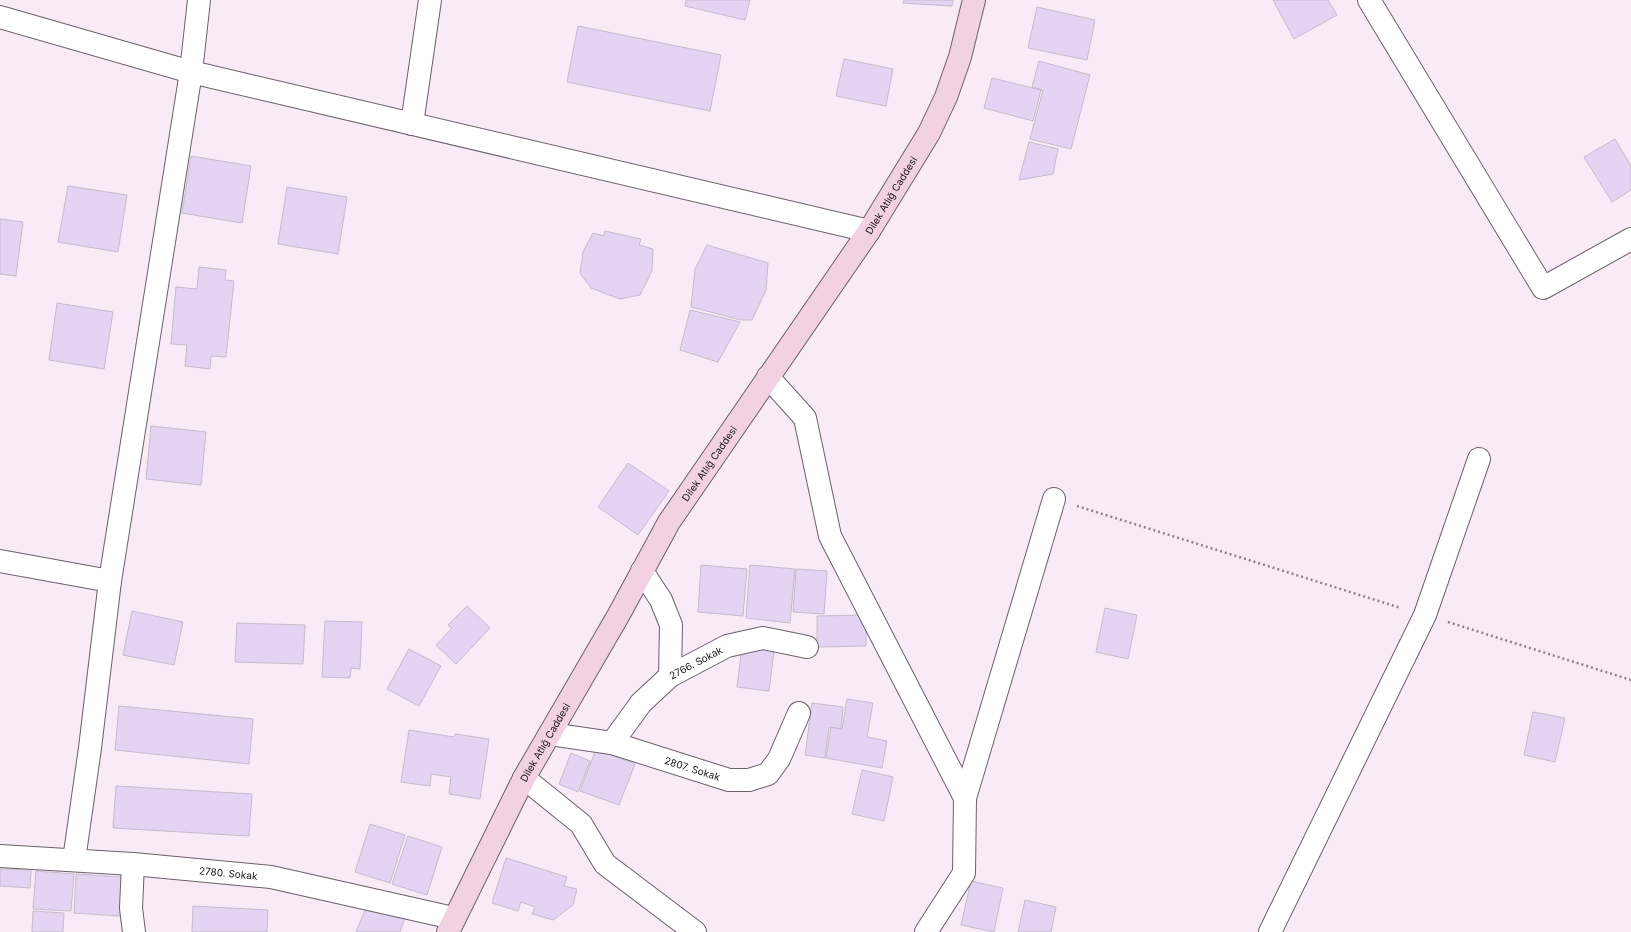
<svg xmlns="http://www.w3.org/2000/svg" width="1631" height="932" font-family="Inter,sans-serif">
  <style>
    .building { fill: #e4d3f3; stroke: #c4bccb }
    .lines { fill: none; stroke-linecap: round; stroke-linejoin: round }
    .minor-casing { stroke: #6c606b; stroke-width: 24 }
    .tertiary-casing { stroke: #6c606b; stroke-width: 24 }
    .secondary-casing { stroke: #6c606b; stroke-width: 24 }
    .path { stroke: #8c828b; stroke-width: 2.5; stroke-dasharray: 2 3; stroke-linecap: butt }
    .minor { stroke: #fff; stroke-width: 22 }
    .tertiary { stroke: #fff; stroke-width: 22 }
    .secondary { stroke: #f1d1e2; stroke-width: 22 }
    .labels { text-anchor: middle; stroke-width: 3; stroke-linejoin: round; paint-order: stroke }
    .street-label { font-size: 10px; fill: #191519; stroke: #f8eaf7 }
  </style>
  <rect width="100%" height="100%" fill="#f8eaf7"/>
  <!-- building -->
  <path class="building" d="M686 0H750L745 20 685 6Z
    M904 0H953L952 6 903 3Z
    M1273 0H1328L1337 15 1294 39Z
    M1037 7 1095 20 1087 60 1028 48Z
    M578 26 721 55 710 111 567 82Z
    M844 59 893 69 886 106 836 96Z
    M1039 61 1090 75 1071 149 1030 139 1043 90 1032 87Z
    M992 78 1041 90 1033 121 984 108Z
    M1615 139 1631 166V190L1612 202 1584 157Z
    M1029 142 1058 149 1053 174 1019 180Z
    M191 156 251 166 242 223 182 213Z
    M68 186 127 195 118 252 58 242Z
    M287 187 347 197 338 254 278 244Z
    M0 219 23 222 16 276 0 274Z
    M605 231 641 239 639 245 653 249 652 271 640 295 620 299 591 288 580 273 583 252 593 233 604 236Z
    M707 245 768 263 766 290 752 320H741L691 307 695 269Z
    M199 267 226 270 225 280 234 281 226 357 211 356 210 369 185 366 187 345 171 344 176 287 197 289Z
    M57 303 113 312 104 369 49 360Z
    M690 310 740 322 718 362 680 350Z
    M151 426 206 432 201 485 146 479Z
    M628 463 669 491 638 535 598 507Z
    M701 565 747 569 743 616 698 612Z
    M750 565 795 569 790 623 746 618Z
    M796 569 827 571 824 614 793 612Z
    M467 606 490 628 456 664 436 645 452 628 448 625Z
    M1105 608 1137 615 1128 659 1096 652Z
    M132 611 183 622 174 665 123 655Z
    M866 615V646L817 647V616Z
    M325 621 362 622 360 669 351 668 350 678 322 677Z
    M237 623 305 625 303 664 235 662Z
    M742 646 774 650 769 691 737 687Z
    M409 649 441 666 419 706 387 689Z
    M847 699 873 703 867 737 887 741 882 768 826 758 831 727 842 729Z
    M812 703 843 707 841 729 829 727 825 758 805 755Z
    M119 706 253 719 249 764 115 750Z
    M1533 712 1565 718 1555 762 1524 755Z
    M409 730 454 737 455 734 489 739 480 799 449 794 451 777 431 774 430 786 401 782Z
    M596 749 635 764 619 805 580 791Z
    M571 753 590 761 578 792 559 784Z
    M862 770 893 777 884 821 852 814Z
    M116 786 252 794 249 836 113 828Z
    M370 824 405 835 390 883 355 872Z
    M408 836 442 847 427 895 392 884Z
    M506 858 567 877 564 886 577 889 573 905 553 920 532 914 535 907 521 902 518 911 492 903Z
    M0 869 31 870 30 888 0 886Z
    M36 871 74 874 71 911 33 909Z
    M76 874 122 877 120 916 74 913Z
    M971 881 1003 888 994 932 961 925Z
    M1025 900 1056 907 1051 932H1018Z
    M367 905 405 918 400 932H356Z
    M193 906 268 910 267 932H192Z
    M33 911 64 913 63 932H32Z"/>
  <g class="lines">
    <!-- minor casing -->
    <g class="minor-casing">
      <g id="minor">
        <path d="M1369 0 1543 288 1631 239"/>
        <path d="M412 124 430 0"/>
        <path d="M768 377 805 418 830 536 965 798"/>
        <path d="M0 561 110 581"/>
        <path d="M642 571 661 600 671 625 670 676"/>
        <path id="s1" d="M550 734 612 743 729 780H749L768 774 779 759 799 713"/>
        <path id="s2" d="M612 743 641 703 670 676 727 646 763 638 807 647"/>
        <path d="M524 778 581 824 605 864 695 932"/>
        <path id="s3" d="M0 856 133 864 271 877 453 918"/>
        <path d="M74 860 90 748 110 581 191 72 199 0"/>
        <path d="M133 864 131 908 134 932"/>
        <path d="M926 932 964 873 965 798 1054 499"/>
        <path d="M1270 932 1425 615 1479 459"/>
      </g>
    </g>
    <!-- tertiary casing -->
    <g class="tertiary-casing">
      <path id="tertiary" d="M0 17 191 72 869 231"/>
    </g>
    <!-- secondary casing -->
    <g class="secondary-casing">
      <g id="secondary">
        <path id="s4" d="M448 932 524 778 618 616 669 522 869 231 929 133 946 97 960 57 974 0"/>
      </g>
    </g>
    <!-- path -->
    <path class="path" d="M1077 506 1401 608
      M1448 622 1631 680"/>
    <!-- minor -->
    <use href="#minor" class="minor"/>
    <!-- tertiary -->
    <use href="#tertiary" class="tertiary"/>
    <!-- secondary -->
    <use href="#secondary" class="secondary"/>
  </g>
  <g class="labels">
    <!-- street labels -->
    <g class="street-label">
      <text dy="4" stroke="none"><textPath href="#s4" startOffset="861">Dilek Atlığ Caddesi</textPath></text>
      <text dy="4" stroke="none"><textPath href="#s4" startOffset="537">Dilek Atlığ Caddesi</textPath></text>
      <text dy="4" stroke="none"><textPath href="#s2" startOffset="118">2766. Sokak</textPath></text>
      <text dy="4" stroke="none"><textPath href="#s4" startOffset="213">Dilek Atlığ Caddesi</textPath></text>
      <text dy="4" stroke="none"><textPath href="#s1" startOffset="147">2807. Sokak</textPath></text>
      <text dy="4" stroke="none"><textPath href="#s3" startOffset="229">2780. Sokak</textPath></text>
    </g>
  </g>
</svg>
